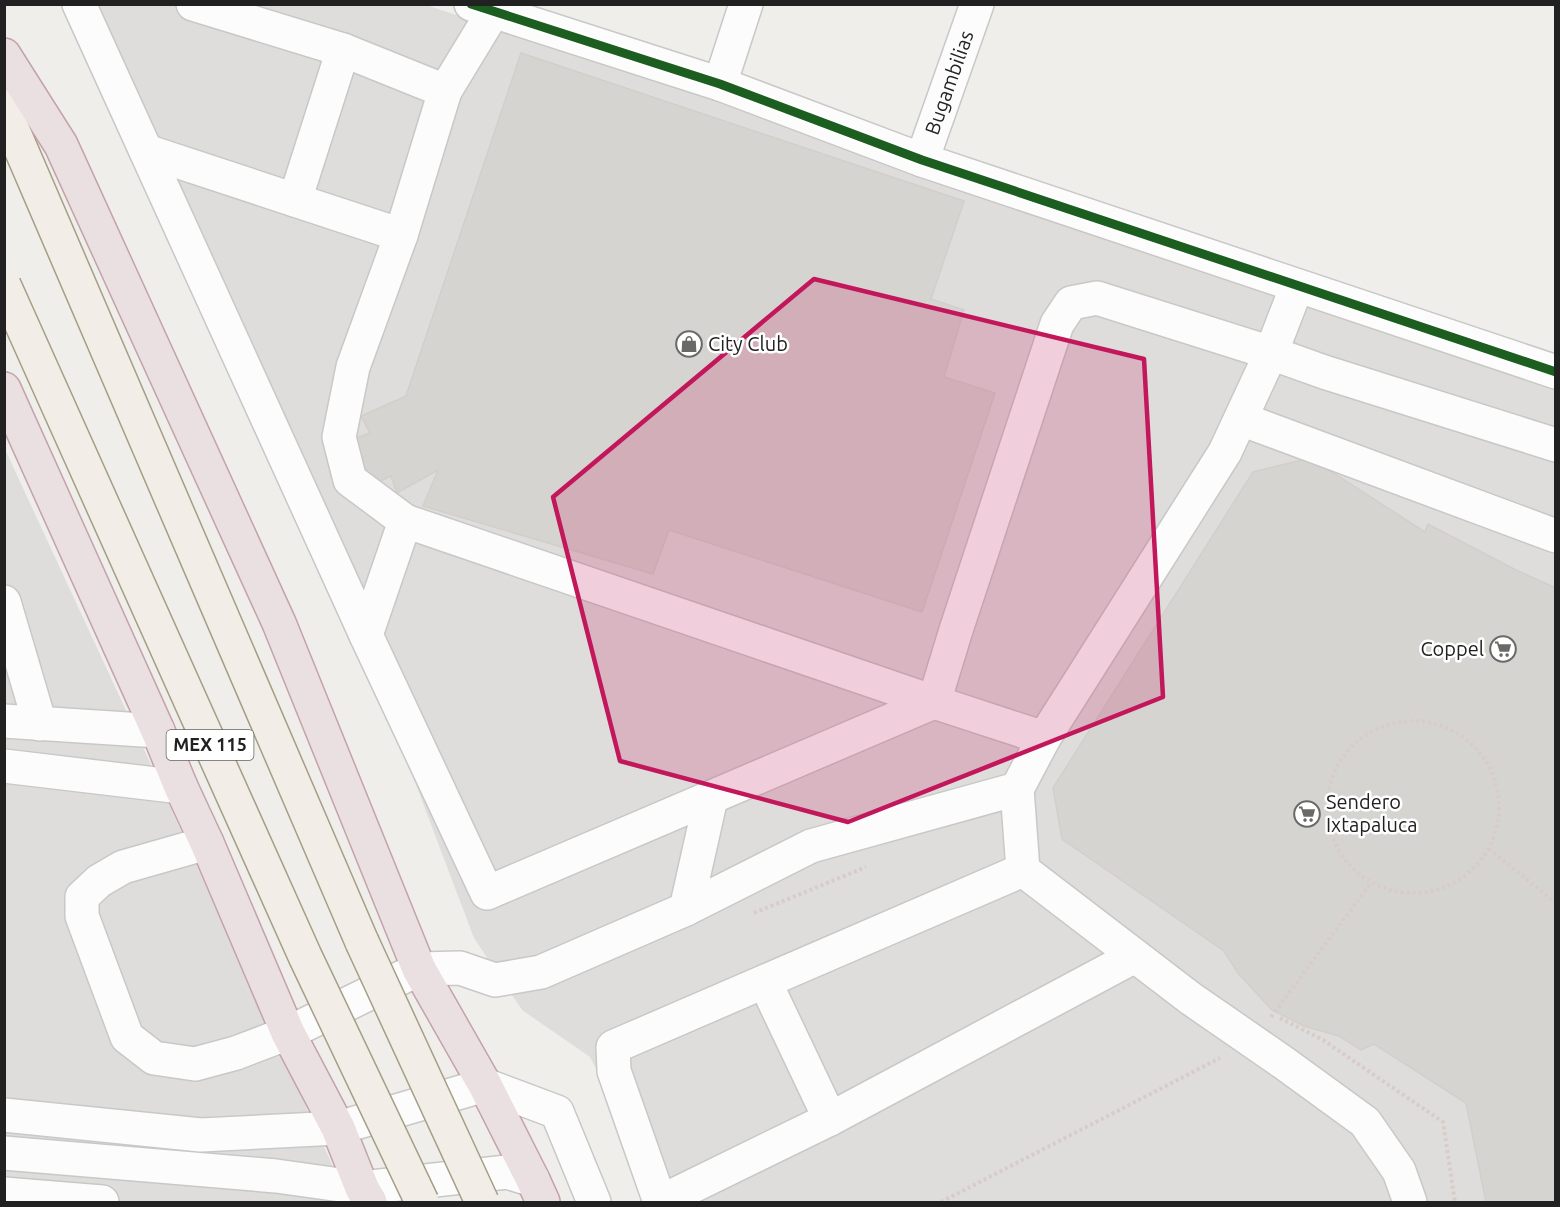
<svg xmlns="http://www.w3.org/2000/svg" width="1560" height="1207" font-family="Ubuntu,sans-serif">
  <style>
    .residential { fill: #dedddb }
    .building { fill: #d6d4d1; stroke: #d2cfcb; stroke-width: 1.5 }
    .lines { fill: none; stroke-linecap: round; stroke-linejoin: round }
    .minor-casing { stroke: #c8c8c6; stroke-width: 36 }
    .major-casing { stroke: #a59e86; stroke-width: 36 }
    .highway-casing { stroke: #c4a2a9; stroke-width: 36 }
    .path { stroke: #d8ccc8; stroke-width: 4; stroke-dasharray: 3 3; stroke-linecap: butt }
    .minor { stroke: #fdfcfc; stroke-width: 33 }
    .major { stroke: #f2ede6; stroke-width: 33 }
    .highway { stroke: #ebe0e1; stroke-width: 33 }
    .major-bridge-casing { stroke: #a59e86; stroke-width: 36; stroke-linecap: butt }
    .major-bridge { stroke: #f2ede6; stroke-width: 33 }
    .cycleway-casing { stroke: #fff; stroke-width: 13 }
    .cycleway { stroke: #1b5e20; stroke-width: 9 }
    .marked { fill: #c2185b; fill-opacity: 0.2; stroke: #c2185b; stroke-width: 4.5; stroke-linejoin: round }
    .labels { text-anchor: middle; stroke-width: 5; stroke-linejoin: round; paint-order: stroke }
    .shield { fill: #fff; stroke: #646464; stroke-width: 1.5 }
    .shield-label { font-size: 18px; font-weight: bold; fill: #212121 }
    .street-label { font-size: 20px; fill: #212121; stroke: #fff }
    .poi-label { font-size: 20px; fill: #212121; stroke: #fff; text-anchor: start }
  </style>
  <rect width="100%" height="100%" fill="#efeeea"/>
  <!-- residential -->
  <path class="residential" d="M68 5H426L1555 379V1202H663L590 1057 522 1010 474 938 376 679Z
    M4 447 148 758 349 1202H5Z"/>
  <!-- building -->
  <path class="building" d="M521 53 964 201 931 299 964 310 944 377 995 393 922 612 669 530 653 574 423 506 438 470 397 493 391 476 372 485 348 441 370 433 361 416 406 396Z
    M1310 458 1425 532 1428 524 1516 570 1556 588V1202H1486L1466 1103 1374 1044 1361 1050 1339 1036 1304 1026 1272 1010 1238 973 1224 951 1062 839 1053 788 1253 472Z"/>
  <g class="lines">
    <!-- minor casing -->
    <g class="minor-casing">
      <g id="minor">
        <path d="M79 4 366 635"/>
        <path d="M193 4 343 50 445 91 401 235 353 367 339 437 350 480 405 521"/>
        <path d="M471 4 720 84 922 160 1556 372"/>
        <path d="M720 84 746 4"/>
        <path d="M445 91 493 12"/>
        <path d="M146 151 401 235"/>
        <path id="s1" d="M922 160 977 4"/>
        <path d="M295 200 343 50"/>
        <path d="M1241 419 1556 536"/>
        <path d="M4 602 40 724"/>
        <path d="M4 721 158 731"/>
        <path d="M1044 738 934 702 487 893 366 635 405 521 934 702 956 630 1057 324 1071 303 1097 298 1271 353 1297 286"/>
        <path d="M4 766 181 787"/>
        <path d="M1017 789 1023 870 1190 998 1284 1063 1365 1122 1399 1171 1410 1202"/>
        <path d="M207 843 123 867 99 881 82 897V916L127 1037 154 1058 195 1064 236 1053 288 1033 419 969 460 968 495 980 541 972 686 909 811 846 1017 789 1044 738 1225 452 1271 353 1324 372 1556 445"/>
        <path d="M1023 870 613 1047 614 1071 660 1202 830 1119 1135 956"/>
        <path d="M686 909 711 798"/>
        <path d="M765 982 830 1119"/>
        <path d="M4 1115 201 1135 338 1128 485 1085 557 1112 594 1202"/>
        <path d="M4 1153 276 1176 362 1188 507 1172 533 1180"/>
        <path d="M4 1194 102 1202"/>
      </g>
    </g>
    <!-- major casing -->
    <g class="major-casing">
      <path id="major" d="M4 106 11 126 362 942"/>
    </g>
    <!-- highway casing -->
    <g class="highway-casing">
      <path id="highway" d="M4 55 61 145 279 623 419 969 485 1085 533 1180 543 1202
        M4 389 158 731 181 787 207 843 288 1033 338 1128 362 1188 370 1202"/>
    </g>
    <!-- path -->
    <path class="path" d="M1327 807a86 86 0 1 1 172 0a86 86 0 1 1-172 0Z
      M1489 849 1556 903
      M754 913 866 867
      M1271 1017 1371 883
      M1280 1018 1323 1040 1443 1122 1455 1202
      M941 1202 1220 1058"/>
    <!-- minor -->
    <use href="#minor" class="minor"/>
    <!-- major -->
    <use href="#major" class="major"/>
    <!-- highway -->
    <use href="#highway" class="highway"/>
    <!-- major-bridge casing -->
    <g class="major-bridge-casing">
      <path id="major-bridge" d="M4 285 305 956 422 1202
        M362 942 482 1202"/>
    </g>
    <!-- major-bridge -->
    <use href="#major-bridge" class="major-bridge"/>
    <!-- cycleway casing -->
    <g class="cycleway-casing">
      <path id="cycleway" d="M471 4 720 84 922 160 1556 372"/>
    </g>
    <!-- cycleway -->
    <use href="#cycleway" class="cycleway"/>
  </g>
  <!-- marked area -->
  <path class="marked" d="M814 279 1144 359 1163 697 848 822 620 761 553 497Z"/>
  <!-- icons -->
  <defs>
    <g id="shop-ring" transform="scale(1.35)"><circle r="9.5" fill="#fff" stroke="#696967" stroke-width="1.5"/><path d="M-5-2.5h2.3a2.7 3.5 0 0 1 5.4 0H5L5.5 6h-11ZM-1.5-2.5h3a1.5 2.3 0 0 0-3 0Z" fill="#696967"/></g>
    <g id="supermarket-ring" transform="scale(1.35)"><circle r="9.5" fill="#fff" stroke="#696967" stroke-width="1.5"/><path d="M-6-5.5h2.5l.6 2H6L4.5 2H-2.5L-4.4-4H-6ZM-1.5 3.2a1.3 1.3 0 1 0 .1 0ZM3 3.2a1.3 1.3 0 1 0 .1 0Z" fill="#696967"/></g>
  </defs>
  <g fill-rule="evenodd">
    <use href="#shop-ring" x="689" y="344"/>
    <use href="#supermarket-ring" x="1503" y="649"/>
    <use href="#supermarket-ring" x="1307" y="814"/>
  </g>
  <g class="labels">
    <!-- shield labels -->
    <rect class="shield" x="166.5" y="730" width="87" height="30" rx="4.5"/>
    <g class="shield-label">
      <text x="210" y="751">MEX 115</text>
    </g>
    <!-- street labels -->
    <g class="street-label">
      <text dy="7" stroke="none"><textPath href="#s1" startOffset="82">Bugambilias</textPath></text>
    </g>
    <!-- poi labels -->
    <g class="poi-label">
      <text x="708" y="351">City Club</text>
      <text x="1484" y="656" text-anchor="end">Coppel</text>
      <text x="1326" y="809">Sendero<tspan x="1326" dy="23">Ixtapaluca</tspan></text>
    </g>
  </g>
  <!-- border -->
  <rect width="1560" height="1207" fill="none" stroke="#212121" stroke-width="12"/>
</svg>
